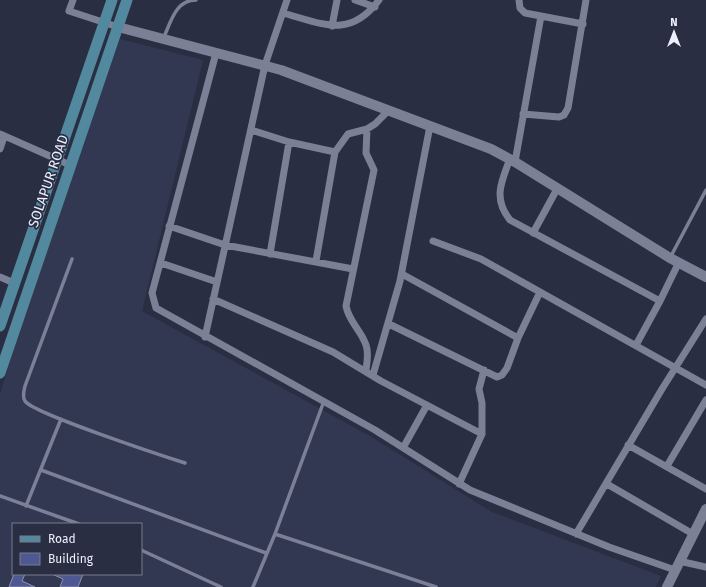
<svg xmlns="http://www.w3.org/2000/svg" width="706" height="587" font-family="'Fira Sans',sans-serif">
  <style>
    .built { fill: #323851; fill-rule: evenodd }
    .building { fill: #4e5893; stroke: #8e93ab }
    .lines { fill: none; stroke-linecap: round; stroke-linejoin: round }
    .lane { stroke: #7b8097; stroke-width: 3.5 }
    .street { stroke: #7b8097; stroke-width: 7 }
    .secondary { stroke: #7b8097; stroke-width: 10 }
    .primary { stroke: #52899e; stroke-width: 11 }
    .labels { text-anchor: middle; stroke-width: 3.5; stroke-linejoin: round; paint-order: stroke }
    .street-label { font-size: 14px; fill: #eceffc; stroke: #2a2e42 }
  </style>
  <rect width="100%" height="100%" fill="#2a2e42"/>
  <!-- built -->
  <path class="built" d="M120 39 203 60 142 311 370 436 492 512 661 576 656 587H0V394L33 286ZM13 524H141V574H13Z"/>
  <!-- building -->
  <path class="building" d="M14 574H25L22 581 35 587H9Z
    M52 574H83L78 587H60L63 579Z"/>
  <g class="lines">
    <!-- lane -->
    <path class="lane" d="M164 37C171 21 176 0 196 0
      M671 256 706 190
      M72 259 25 386C24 391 22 397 25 401 32 413 163 456 185 463
      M41 470 266 553
      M0 496 79 524
      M26 506 61 419
      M275 534 436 587
      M141 550 221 587
      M253 587 275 534 324 401"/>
    <!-- street -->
    <path class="street" d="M73 0 69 11 118 27
      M355 0 375 7
      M519 0 520 8 525 13 583 24
      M283 13C323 24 350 39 379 0
      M332 26 337 0
      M216 53 152 293 156 308 375 430 470 490 609 547 675 570
      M523 114 559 117 564 115 568 108 586 0
      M251 130 289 142 335 152 348 134 367 129 375 124 389 110
      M0 134 70 165
      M0 149 4 137
      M510 159C501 182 493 199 510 220L660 301
      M515 162 541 16
      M169 226 225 245 353 269
      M533 233 557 189
      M433 241 481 259 706 385
      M270 254 289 142
      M316 261 335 152
      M161 263 217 282
      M402 274 518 338
      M0 277 14 283
      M213 299 333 352 381 381 482 434
      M389 324 497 377 502 375 507 368 518 338 540 292
      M205 337 265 65 287 0
      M636 345 660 301 679 262
      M366 370C367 362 369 353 366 345 361 330 349 322 346 306L374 170 366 153 367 129
      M373 375 400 281 430 126
      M628 445 706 489
      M403 448 427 405
      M667 466 706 400
      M459 484 482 434V403L479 389 484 370
      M607 484 693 534
      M576 534 662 389 706 319
      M679 561 706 567"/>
    <!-- secondary -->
    <path class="secondary" d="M118 27 281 70 491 149 515 162 670 258 706 277
      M667 587 706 509"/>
    <!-- primary -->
    <path class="primary" d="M0 326 112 0
      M0 373 127 0"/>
  </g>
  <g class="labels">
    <!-- street labels -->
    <g class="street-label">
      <text transform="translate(48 181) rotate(-71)" y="5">SOLAPUR ROAD</text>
    </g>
  </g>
  <!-- legend -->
  <rect x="12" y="523" width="130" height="52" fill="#2a2e42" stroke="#787b8c"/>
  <rect x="20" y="536" width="20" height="6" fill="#52899e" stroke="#787b8c"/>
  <text x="48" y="543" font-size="12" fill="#eceffc">Road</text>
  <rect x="20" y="553" width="20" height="12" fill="#4e5893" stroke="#787b8c"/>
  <text x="48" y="563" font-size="12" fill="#eceffc">Building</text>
  <!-- north arrow -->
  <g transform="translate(674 32)" stroke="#2a2e42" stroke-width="3" paint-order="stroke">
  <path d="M0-3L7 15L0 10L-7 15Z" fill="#eceffc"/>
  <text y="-6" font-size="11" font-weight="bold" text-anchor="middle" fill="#eceffc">N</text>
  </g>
</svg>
